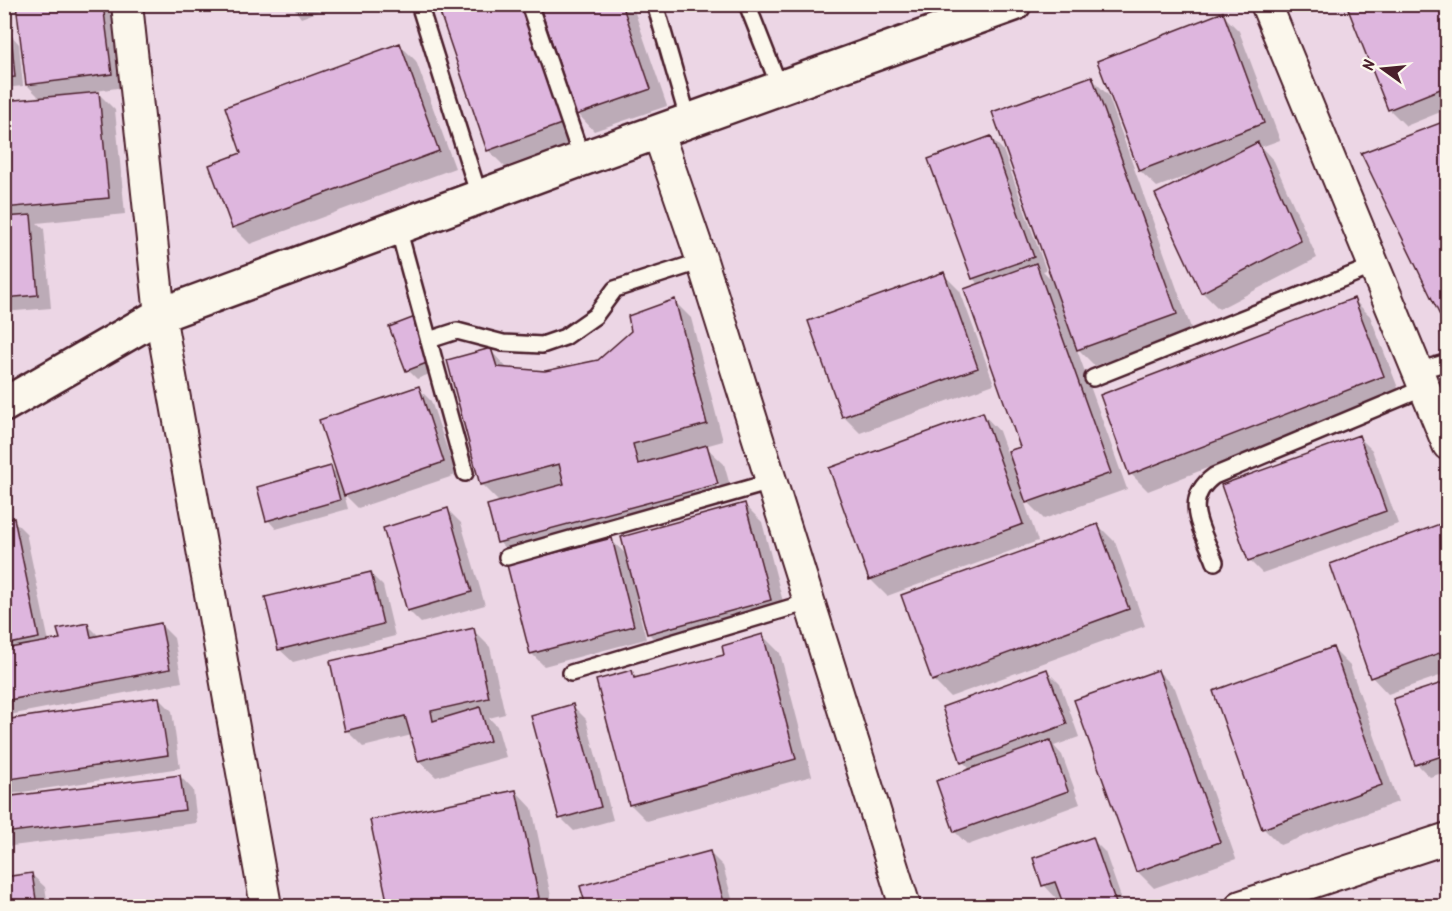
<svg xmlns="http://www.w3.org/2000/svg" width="1452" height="911" font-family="Kalam,sans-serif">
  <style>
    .built { fill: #ecd6e5 }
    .shadow { fill: #0003; fill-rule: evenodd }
    .building { fill: #deb6de; stroke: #4a1f2b; stroke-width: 1.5 }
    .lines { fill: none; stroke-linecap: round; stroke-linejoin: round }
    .service-casing { stroke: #4a1f2b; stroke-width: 20 }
    .minor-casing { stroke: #4a1f2b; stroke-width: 34 }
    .tertiary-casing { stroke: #4a1f2b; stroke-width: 38 }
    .service { stroke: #fbf7ec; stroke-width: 15 }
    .minor { stroke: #fbf7ec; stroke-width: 30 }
    .tertiary { stroke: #fbf7ec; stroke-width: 33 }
  </style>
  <rect width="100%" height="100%" fill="#f2e4e8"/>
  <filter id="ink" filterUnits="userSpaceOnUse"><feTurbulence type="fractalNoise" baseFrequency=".0167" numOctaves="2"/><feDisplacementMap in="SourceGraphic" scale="12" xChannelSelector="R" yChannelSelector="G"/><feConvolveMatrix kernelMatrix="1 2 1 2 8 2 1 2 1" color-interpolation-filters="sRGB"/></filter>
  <g filter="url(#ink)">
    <!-- built -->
    <path class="built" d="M5 5H1447V906H5Z"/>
    <!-- shadow -->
    <path class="shadow" d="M4 4H11L13 31 4 32Z
      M17 4H114L124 87 96 91 115 110 125 214 37 223 44 229 51 308 4 312V102L41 99 27 85Z
      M291 4H339L301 18Z
      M438 4 580 140 505 167 488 150Z
      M540 4H632L667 106 594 131 578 114Z
      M1448 4V109L1406 126 1389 109Z
      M1222 14 1239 31 1280 140 1261 147 1274 161 1317 258 1219 309 1202 292 1195 173 1157 187 1140 171Z
      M11 35 19 44 23 86 4 88V36Z
      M399 44 416 61 455 168 250 244 233 227 243 154Z
      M1091 78 1108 95 1192 331 1095 366 1076 347 1127 489 1044 519 1023 498 1038 541 887 596 870 579 983 414 999 431 1007 453 1022 448 980 285 973 279 990 137 1003 150 1046 270 1043 271 1055 283Z
      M943 274 960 291 994 384 860 433 843 416Z
      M1353 299 1370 316 1400 393 1148 491 1131 474Z
      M674 301 691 318 723 441 705 446 724 464 734 500 515 559 499 542 500 503 481 484 490 350 508 369 546 372 599 361 632 332ZM711 465H714L721 491H718Z
      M424 328 440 370 417 379 408 370Z
      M418 388 431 401 456 475 358 508 344 494 348 509 276 529 268 520 331 468 339 476Z
      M1359 437 1372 450 1398 524 1262 573 1249 560Z
      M745 505 762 522 787 617 665 650 648 633 639 599 636 600 646 639 544 666 531 653 611 540 628 556Z
      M448 510 461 523 485 605 421 623 408 610Z
      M13 520 26 533 49 642 61 640 88 625 100 637 161 625 174 638 182 682 4 716V522Z
      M1448 523V673L1388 694 1372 677Z
      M1098 525 1115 542 1145 626 950 697 933 680Z
      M370 573 383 586 395 636 293 662 279 649Z
      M473 630 490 647 505 714 489 718 497 726 506 757 436 777 419 761 412 735 363 747 346 730Z
      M763 636 780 653 812 776 647 821 630 804 631 672 638 679 726 656Z
      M1333 649 1350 666 1398 802 1280 845 1263 828Z
      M1047 671 1060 684 1079 737 1054 746 1062 755 1080 804 968 845 955 832 971 770 963 762Z
      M1158 671 1175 688 1236 859 1154 888 1137 871Z
      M1448 682V771L1430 777 1417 764Z
      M159 698 172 711 180 768 4 795V722Z
      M573 706 586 719 613 820 574 831 561 818Z
      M180 776 193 790 197 823 4 847V798Z
      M516 791 532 808 553 906H390L372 822Z
      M1092 839 1105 852 1124 906H1066L1062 897 1057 899 1044 885Z
      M710 853 723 866 734 906H587L582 887Z
      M31 874 45 887 48 906H4V878Z"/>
    <!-- building -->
    <path class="building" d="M16 4H103L112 74 26 85Z
      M437 4H523L564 123 487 151Z
      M539 4H622L651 89 576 115Z
      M1346 4H1448V86L1388 110Z
      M1223 12 1264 123 1139 171 1097 61Z
      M11 33 15 77 4 78V34Z
      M400 43 439 151 232 228 209 165 241 153 225 107Z
      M1092 76 1177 314 1077 350 992 112Z
      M99 92 109 198 4 208V101Z
      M1448 120V332L1361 153Z
      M991 136 1034 257 972 279 928 159Z
      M1258 142 1301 241 1201 293 1155 194Z
      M31 215 38 295 4 298V217Z
      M1036 263 1111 473 1026 503 1008 451 1020 447 964 289Z
      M944 272 978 368 842 417 808 321Z
      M1354 298 1384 376 1129 475 1100 395Z
      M675 299 707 424 633 444 638 464 707 445 718 484 497 543 487 505 564 484 559 464 480 485 447 360 491 348 497 367 545 371 598 360 631 331 628 316Z
      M415 317 432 361 406 371 389 327Z
      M419 386 444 462 344 496 319 420Z
      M983 412 1023 524 869 580 829 468Z
      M1359 435 1386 511 1248 561 1221 485Z
      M331 466 340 500 266 521 257 487Z
      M745 503 771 600 647 634 621 537Z
      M448 508 472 592 407 611 383 528Z
      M14 518 39 638 4 645V520Z
      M1448 521V650L1370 678 1330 564Z
      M1098 524 1129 609 932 681 901 595Z
      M612 538 634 626 530 654 507 565Z
      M371 572 383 624 278 650 265 597Z
      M88 623 91 637 161 623 170 669 4 701V649L60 639 57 629Z
      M474 628 489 698 431 711 433 721 480 707 490 741 418 761 405 716 345 731 330 661Z
      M763 634 796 759 629 805 596 680 632 670 634 678 724 655 722 646Z
      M1333 647 1382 785 1262 829 1213 691Z
      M1047 669 1067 724 961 763 942 707Z
      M1158 670 1220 842 1136 872 1074 700Z
      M1448 681V754L1415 765 1393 699Z
      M159 697 168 755 4 780V720Z
      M573 704 601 807 559 819 531 716Z
      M1050 740 1068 791 954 832 936 781Z
      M180 775 185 810 4 833V797Z
      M516 790 539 898 499 906H388L370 820Z
      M1093 837 1117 906H1064L1055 882 1042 886 1033 858Z
      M710 851 725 906H586L580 886Z
      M32 873 37 906H4V877Z"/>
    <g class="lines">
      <!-- service casing -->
      <g class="service-casing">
        <path id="service" d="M419 4 479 196
          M529 4 582 159
          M655 4 689 122
          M747 4 780 88
          M398 228 465 473
          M429 340 457 331 503 343 542 345 565 337 595 316 615 289 702 261
          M1417 371 1448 362
          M1093 378 1374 266
          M507 557 771 482
          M1215 562C1203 530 1180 501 1214 476L1424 388
          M571 673 809 602"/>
      </g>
      <!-- minor casing -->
      <g class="minor-casing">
        <path id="minor" d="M127 4 160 315 266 906
          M1266 4 1448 445
          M658 133 702 261 905 906
          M1241 906 1448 838"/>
      </g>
      <!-- tertiary casing -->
      <g class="tertiary-casing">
        <path id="tertiary" d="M4 405 160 315 582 159 1014 4"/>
      </g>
      <!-- service -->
      <use href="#service" class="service"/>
      <!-- minor -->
      <use href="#minor" class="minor"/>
      <!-- tertiary -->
      <use href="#tertiary" class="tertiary"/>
    </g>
  </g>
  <!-- margin -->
  <rect width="1452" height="911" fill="none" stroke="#fbf7ec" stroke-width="24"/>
  <rect x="12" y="12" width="1428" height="887" fill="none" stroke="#4a1f2b" stroke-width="2" filter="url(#ink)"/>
  <!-- north arrow -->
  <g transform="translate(1383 69) rotate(285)" stroke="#fbf7ec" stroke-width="4.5" paint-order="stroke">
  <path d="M0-4.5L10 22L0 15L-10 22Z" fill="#4a1f2b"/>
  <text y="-9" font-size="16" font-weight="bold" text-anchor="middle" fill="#4a1f2b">N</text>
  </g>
</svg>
